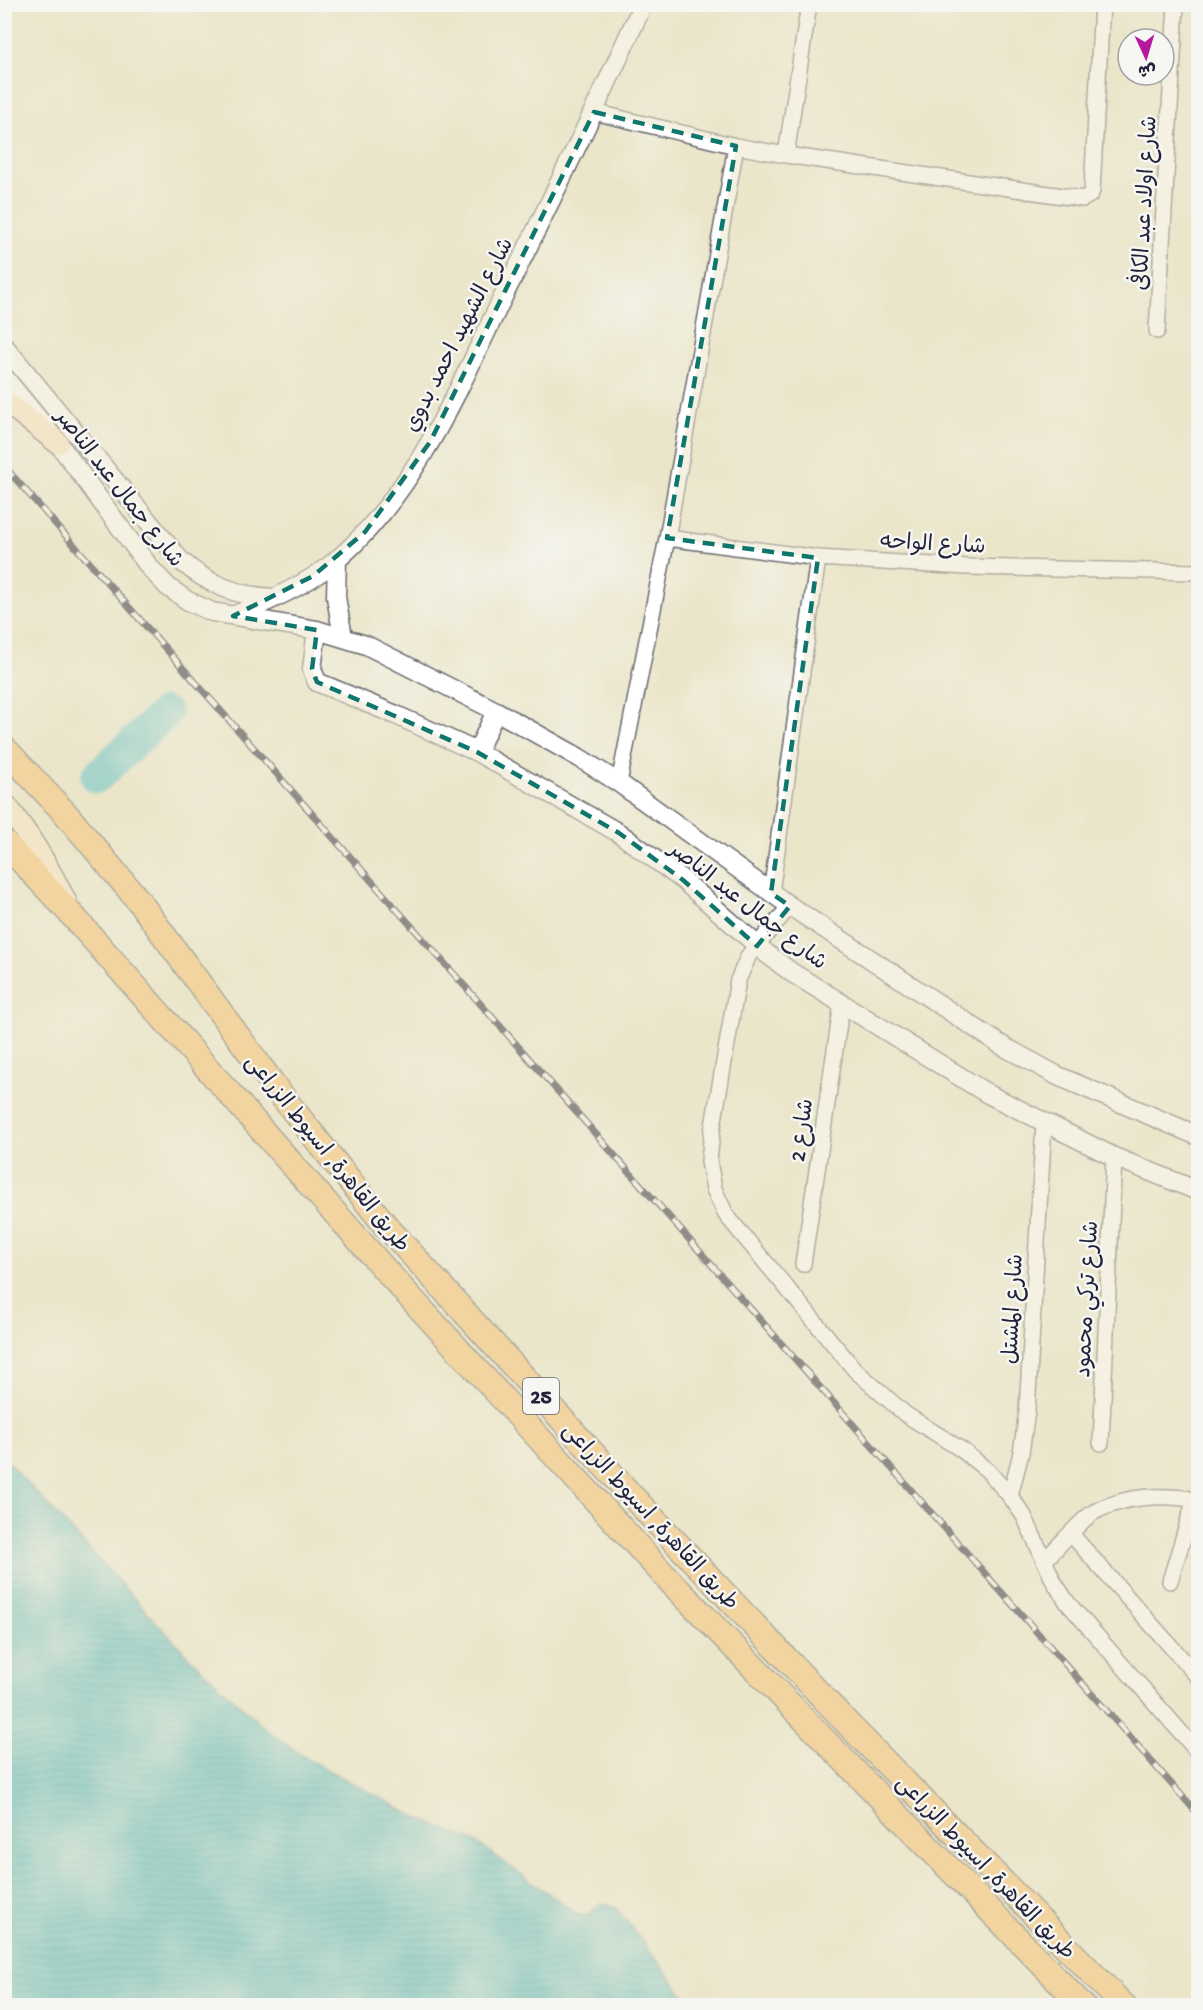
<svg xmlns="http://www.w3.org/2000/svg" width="1203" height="2010" font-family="'Gochi Hand','Playpen Sans Arabic',sans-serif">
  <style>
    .water { fill: url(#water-rules); stroke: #3a7083; stroke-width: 1.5 }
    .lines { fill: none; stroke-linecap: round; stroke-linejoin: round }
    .river { stroke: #51becb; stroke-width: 33 }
    .minor-casing { stroke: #68676d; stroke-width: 18 }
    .tertiary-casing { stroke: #68676d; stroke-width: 21 }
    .secondary-casing { stroke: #68676d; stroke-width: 24 }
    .trunk-casing { stroke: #68676d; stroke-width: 27 }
    .minor { stroke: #fff; stroke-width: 15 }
    .tertiary { stroke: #fff; stroke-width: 18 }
    .secondary { stroke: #fde5c5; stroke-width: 21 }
    .trunk { stroke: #f9bf6d; stroke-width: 24 }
    .rail-casing { stroke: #22223b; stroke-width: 7 }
    .rail { stroke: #f6f6f2; stroke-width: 4.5; stroke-dasharray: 14; stroke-linecap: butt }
    .marked { fill: none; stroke: #0f766e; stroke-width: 4.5; stroke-dasharray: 12 8; stroke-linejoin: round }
    .labels { text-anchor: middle; stroke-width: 5; stroke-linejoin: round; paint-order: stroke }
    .shield { fill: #f6f6f2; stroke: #626272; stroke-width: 1.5 }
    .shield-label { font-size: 21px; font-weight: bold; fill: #22223b }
    .street-label { font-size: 22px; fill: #22223b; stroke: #f6f6f2 }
  </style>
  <defs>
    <pattern id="water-rules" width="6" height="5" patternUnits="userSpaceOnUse" patternTransform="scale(1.5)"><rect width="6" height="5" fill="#51becb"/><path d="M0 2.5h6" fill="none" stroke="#439aa6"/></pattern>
  </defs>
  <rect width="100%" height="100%" fill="#f6f6f2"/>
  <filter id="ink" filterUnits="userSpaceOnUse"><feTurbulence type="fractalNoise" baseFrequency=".0167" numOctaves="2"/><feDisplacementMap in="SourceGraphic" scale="12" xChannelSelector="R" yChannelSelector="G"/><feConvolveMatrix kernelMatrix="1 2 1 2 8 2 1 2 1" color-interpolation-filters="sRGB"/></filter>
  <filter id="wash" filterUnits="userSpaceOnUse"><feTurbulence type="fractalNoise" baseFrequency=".008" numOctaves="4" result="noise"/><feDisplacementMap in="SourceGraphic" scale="24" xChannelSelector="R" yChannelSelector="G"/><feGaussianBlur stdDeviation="1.35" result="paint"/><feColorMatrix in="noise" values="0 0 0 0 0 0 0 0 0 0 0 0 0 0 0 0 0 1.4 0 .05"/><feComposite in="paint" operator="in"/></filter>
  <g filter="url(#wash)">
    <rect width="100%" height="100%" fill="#ebe6ca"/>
    <!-- water -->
    <path class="water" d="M5 1459 188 1656 270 1733 311 1761 416 1817 474 1841 579 1915C588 1918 594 1909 601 1903L609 1904 617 1909 692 2005H5Z"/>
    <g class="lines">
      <!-- river -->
      <path class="river" d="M97 777 165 713"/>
    </g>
  </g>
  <g filter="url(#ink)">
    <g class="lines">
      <!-- minor casing -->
      <g class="minor-casing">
        <path id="minor" d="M594 112 736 146 786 155 1083 199 1090 195 1092 191 1102 4
          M786 155 809 4
          M1157 331 1176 4
          M667 538 818 558 966 567 1198 572
          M619 783 667 538 736 146
          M771 893 818 558
          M790 906 749 955 738 980 712 1132 709 1161 714 1189 726 1215 855 1370 905 1414 962 1450 988 1471 1010 1496 1024 1516 1054 1582 1067 1602 1198 1752
          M803 1264 842 1003
          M1101 1443 1114 1157
          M1010 1496 1021 1453 1027 1411 1044 1123
          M1071 1534 1198 1677
          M1044 1561C1055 1550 1082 1519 1094 1512 1126 1495 1163 1494 1198 1500
          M1170 1581 1195 1499"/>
      </g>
      <!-- tertiary casing -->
      <g class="tertiary-casing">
        <path id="tertiary" d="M4 346 181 561C208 584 236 596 273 598
          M4 377 58 443 150 568 168 587 188 601 212 612 317 630 366 645 496 711 578 757 619 783 790 906 1001 1045 1058 1076 1198 1136
          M337 559 336 597 343 637
          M235 615C271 601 308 584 338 559 417 490 459 387 504 295 552 199 599 102 643 4
          M317 630 312 669 317 682 396 715 477 752 619 833 683 880 767 954 791 972 988 1094 1114 1157 1198 1191
          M477 752 496 711"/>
      </g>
      <!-- secondary casing -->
      <g class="secondary-casing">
        <path id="secondary" d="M4 400 58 443
          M4 803C29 834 48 866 66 902"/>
      </g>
      <!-- trunk casing -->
      <g class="trunk-casing">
        <path id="trunk" d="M4 748 66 814 138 900 281 1095 386 1226 628 1492 848 1724 1124 2006
          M4 842 72 915 388 1273 665 1576 1083 2006"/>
      </g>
      <!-- minor -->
      <use href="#minor" class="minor"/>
      <!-- tertiary -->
      <use href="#tertiary" class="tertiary"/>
      <!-- secondary -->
      <use href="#secondary" class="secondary"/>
      <!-- trunk -->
      <use href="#trunk" class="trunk"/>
      <!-- rail casing -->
      <g class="rail-casing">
        <path id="rail" d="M4 466 1198 1814"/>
      </g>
      <!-- rail -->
      <use href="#rail" class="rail"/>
    </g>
  </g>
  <!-- marked area -->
  <path d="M0 0H1203V2010H0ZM594 112 736 146 667 538 818 558 771 893 790 906 757 946 683 880 619 833 477 752 317 682 312 669 317 630 233 616 313 576 365 532 430 442Z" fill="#ebe6ca" fill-opacity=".55" fill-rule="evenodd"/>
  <path class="marked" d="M594 112 736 146 667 538 818 558 771 893 790 906 757 946 683 880 619 833 477 752 317 682 312 669 317 630 233 616 313 576 365 532 430 442Z"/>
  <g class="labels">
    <!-- shield labels -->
    <rect class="shield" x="523" y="1378" width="36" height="36" rx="4.5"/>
    <g class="shield-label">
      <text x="541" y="1403">25</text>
    </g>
    <!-- street labels -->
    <g class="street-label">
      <text transform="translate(1143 203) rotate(-87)" y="8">شارع اولاد عبد الكافى</text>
      <text transform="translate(457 334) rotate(-63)" y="8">شارع الشهيد احمد بدوي</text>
      <text transform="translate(121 487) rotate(52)" y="8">شارع جمال عبد الناصر</text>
      <text transform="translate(933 542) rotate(3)" y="8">شارع الواحه</text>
      <text transform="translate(749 904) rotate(38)" y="8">شارع جمال عبد الناصر</text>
      <text transform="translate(800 1130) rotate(-82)" y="8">شارع 2</text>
      <text transform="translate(329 1152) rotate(51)" y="8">طريق القاهرة, اسيوط الزراعى</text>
      <text transform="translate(1085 1299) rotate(-87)" y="8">شارع تركي محمود</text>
      <text transform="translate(1011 1309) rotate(-87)" y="8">شارع المشتل</text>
      <text transform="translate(652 1515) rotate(47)" y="8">طريق القاهرة, اسيوط الزراعى</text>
      <text transform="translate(987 1866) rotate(46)" y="8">طريق القاهرة, اسيوط الزراعى</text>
    </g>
  </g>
  <!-- margin -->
  <rect width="1203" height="2010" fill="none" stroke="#f6f6f2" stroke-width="24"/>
  <!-- north arrow -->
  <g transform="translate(1146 57) rotate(176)"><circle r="28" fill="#f6f6f2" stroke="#a1a1a9" stroke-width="1.5"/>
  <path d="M0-4.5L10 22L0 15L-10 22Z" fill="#b5179e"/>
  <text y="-9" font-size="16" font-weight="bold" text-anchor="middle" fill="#22223b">ش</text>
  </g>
</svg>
